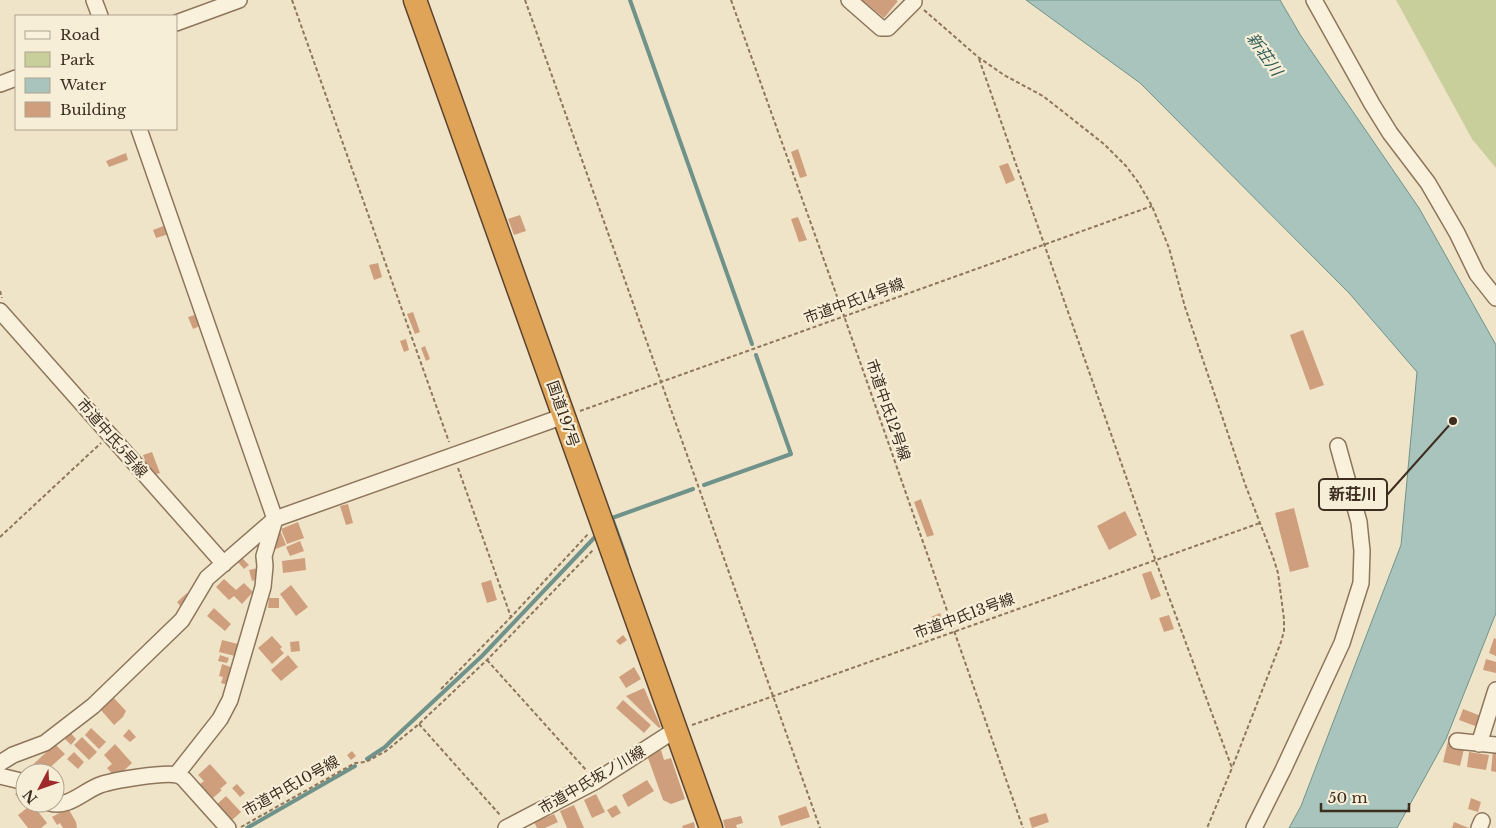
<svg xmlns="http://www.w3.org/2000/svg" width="1496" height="828" font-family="'Libre Baskerville','Noto Sans JP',serif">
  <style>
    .green { fill: #c9cf9b }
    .water { fill: #a9c4bc; stroke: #6f938a }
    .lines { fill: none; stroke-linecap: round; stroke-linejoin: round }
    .stream { stroke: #6f938a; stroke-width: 4 }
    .building { fill: #cf9f7d }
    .minor-casing { stroke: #8d765c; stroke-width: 18 }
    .highway-casing { stroke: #5b4430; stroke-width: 25 }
    .path { stroke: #8d765c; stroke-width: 2; stroke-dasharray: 4 2.5; stroke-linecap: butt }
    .minor { stroke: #faf1dc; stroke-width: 15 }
    .highway { stroke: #e0a458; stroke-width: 22 }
    .labels { text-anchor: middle; stroke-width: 4.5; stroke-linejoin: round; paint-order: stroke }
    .street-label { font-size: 15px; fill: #3d2e20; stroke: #f7eed8 }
    .water-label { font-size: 16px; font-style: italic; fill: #2f5d5a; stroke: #f7eed8 }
    .leader { fill: none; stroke: #3d2e20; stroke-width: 2 }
    .callout-dot { fill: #3d2e20; stroke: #f7eed8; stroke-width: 2 }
    .callout { fill: #f7eed8; stroke: #3d2e20; stroke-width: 2 }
    .callout-label { font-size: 16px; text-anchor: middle; font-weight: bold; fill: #3d2e20 }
  </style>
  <rect width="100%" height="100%" fill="#f0e4c8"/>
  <!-- green -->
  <path class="green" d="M1396 0H1496V168L1472 139Z"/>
  <!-- water -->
  <path class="water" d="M1026 0H1280L1301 36 1419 208 1496 345V613L1446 739 1397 828H1289L1301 806 1401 545 1417 372 1349 293 1140 83Z"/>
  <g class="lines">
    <!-- stream -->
    <path class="stream" d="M630 0 752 344
      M704 485 791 454 756 355
      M627 560 612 518 693 489
      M367 759 385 747 393 739 482 656 594 538
      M247 828 355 766"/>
  </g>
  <!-- building -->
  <path class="building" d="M862 0H896L898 1 884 18Z
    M798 149 807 176 800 178 791 152Z
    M126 153 128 160 109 167 106 161Z
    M1008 163 1015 180 1006 184 999 166Z
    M520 215 526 231 514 235 508 219Z
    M798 217 807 240 799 242 791 219Z
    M166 225 169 234 156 238 153 230Z
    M378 263 382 277 374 280 369 265Z
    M413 312 420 332 415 334 407 314Z
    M198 314 202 325 193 329 188 317Z
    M1303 330 1324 385 1310 390 1290 335Z
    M406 339 409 350 404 352 400 341Z
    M425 346 430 359 426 361 421 348Z
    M891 410 897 431 890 433 883 413Z
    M152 452 160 473 151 476 143 455Z
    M921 499 934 535 927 537 914 502Z
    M348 504 353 523 346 525 340 506Z
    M1294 508 1309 567 1290 572 1275 513Z
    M1125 511 1137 535 1109 550 1097 526Z
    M298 522 304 538 287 544 281 529Z
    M280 530 286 545 273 550 274 537Z
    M300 541 304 551 290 556 286 547Z
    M241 557 249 565 244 569 237 561Z
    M305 558 306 570 283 573 282 561Z
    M258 568 261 578 252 581 249 570Z
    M1151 571 1161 596 1151 600 1142 574Z
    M224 579 236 590 244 583 253 592 242 604 234 596 229 600 216 587Z
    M491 580 497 600 487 603 481 583Z
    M291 585 308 607 296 616 280 594Z
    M187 593 191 598 181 607 177 602Z
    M269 598H279V608H268Z
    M214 608 231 624 225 631 207 616Z
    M940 613 945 627 935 630 931 617Z
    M1169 615 1174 629 1164 632 1159 618Z
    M623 635 627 640 620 645 616 641Z
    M272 636 282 647 280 649 284 653 272 664 258 648Z
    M1494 638 1496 639V656L1489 653Z
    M222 640 238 644 235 656 219 652Z
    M299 641 300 651 291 652 290 642Z
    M220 655 229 658 227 663 218 661Z
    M288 655 298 667 281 681 271 670Z
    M1486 659 1496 662V673L1483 670Z
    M222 664 236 669 231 686 221 683 223 677 219 676Z
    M634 667 641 679 626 688 619 677Z
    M644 688 661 727 659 728 626 696Z
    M113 697 126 711 123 717 114 725 100 709Z
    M623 700 651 725 644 733 616 708Z
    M1463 709 1481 716 1478 727 1459 720Z
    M91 728 106 742 99 749 85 735Z
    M129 729 136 737 130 742 123 736Z
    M69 731 76 739 71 745 63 737Z
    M82 737 97 752 89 760 74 745Z
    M1448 741 1465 745 1460 766 1443 762Z
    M55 744 65 754 45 772 46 773H26L25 772Z
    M115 744 132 763 116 778 107 768 112 764 104 755Z
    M661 750 664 760 671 758 685 799 671 804 663 800 648 758 655 752Z
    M352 751 356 756 351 760 347 755Z
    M1493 751 1496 752V772L1491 771Z
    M74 752 84 762 78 769 67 759Z
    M1469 752 1489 755 1486 770 1467 767Z
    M210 764 227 783 220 789 222 790 213 798 200 784 204 781 198 775Z
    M647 780 654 791 628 807 622 795Z
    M237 784 245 793 240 797 232 788Z
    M23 787 25 790V803H27L25 806 15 794Z
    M596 794 605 812 592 818 584 800Z
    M226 796 241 812 231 821 216 805Z
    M1471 798 1481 802 1478 812 1468 809Z
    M32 804 47 823 41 828H28L18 815Z
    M574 805 584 828H567L560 811Z
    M616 805 621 813 612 818 607 810Z
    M806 806 810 817 781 826 778 816Z
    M68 808 76 822 77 828H63L60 823 57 825 52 817Z
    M1046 813 1049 822 1032 828 1029 818Z
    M554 814 558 822 545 828H537L533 820 540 816 542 819Z
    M741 816 743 823 736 825 737 828H725L723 820Z
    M694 822 695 828H683L682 826Z
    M1454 822 1469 828H1452Z"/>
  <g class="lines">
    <!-- minor casing -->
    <g class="minor-casing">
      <path id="minor" d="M94 0 100 16
        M849 0 881 28H888L914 2
        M1314 0 1372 104 1390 133 1428 183 1457 233 1477 274 1496 298
        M176 23 239 0
        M0 84 16 78
        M139 129 275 519 264 556 265 566 263 587 230 700 220 719 176 775
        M0 311 224 564
        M1457 741 1496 745
        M1479 744 1496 690
        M0 763 13 755 45 743 93 706 182 620 207 578 275 519 564 416
        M0 776 25 782
        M50 803C69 808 82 792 100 785 114 780 164 772 177 775 180 776 182 777 184 779L228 828
        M506 828 596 781 669 734 677 731
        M1254 828 1283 770 1342 643 1361 583 1362 551 1359 522 1338 446
        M1479 828 1482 821"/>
    </g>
    <!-- highway casing -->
    <g class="highway-casing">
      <path id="highway" d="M415 0 711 828"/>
    </g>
    <!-- path -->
    <path class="path" d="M292 0 449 442
      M525 0 820 828
      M731 0 844 316 1023 828
      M924 10 978 57 1004 75 1043 96 1104 144 1126 166 1138 182 1152 206 1169 248 1185 307 1245 484 1273 557 1278 573 1284 619V631L1281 642 1232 768
      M979 59 1155 559 1232 768 1207 828
      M0 291 2 298
      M580 411 1152 206
      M458 468 511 617 589 533
      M0 537 101 443
      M487 660 586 770
      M441 689 511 617
      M419 724 500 815
      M692 725 1260 523
      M241 827 355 763 366 762 386 751 419 724 487 660 594 549"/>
    <!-- minor -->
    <use href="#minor" class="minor"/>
    <!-- highway -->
    <use href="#highway" class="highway"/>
  </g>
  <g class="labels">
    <!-- street labels -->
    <g class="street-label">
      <text transform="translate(854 301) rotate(-20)" y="5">市道中氏14号線</text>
      <text transform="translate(888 410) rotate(71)" y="5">市道中氏12号線</text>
      <text transform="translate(563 414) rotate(71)" y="5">国道197号</text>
      <text transform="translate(112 438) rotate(49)" y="5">市道中氏5号線</text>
      <text transform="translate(964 616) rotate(-20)" y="5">市道中氏13号線</text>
      <text transform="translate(592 780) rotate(-30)" y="5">市道中氏坂ノ川線</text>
      <text transform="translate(291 786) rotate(-29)" y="5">市道中氏10号線</text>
    </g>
    <!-- water labels -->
    <g class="water-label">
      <text transform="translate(1265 54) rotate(55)" y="6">新荘川</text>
    </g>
  </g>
  <!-- callouts -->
  <path class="leader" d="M1453 421L1387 495"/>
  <circle class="callout-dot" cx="1453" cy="421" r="5"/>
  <rect class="callout" x="1319" y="479" width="68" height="31" rx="5"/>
  <g class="callout-label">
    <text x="1353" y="500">新荘川</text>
  </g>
  <!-- legend -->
  <rect x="15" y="15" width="162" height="115" fill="#f7eed8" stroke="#ada18e"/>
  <rect x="25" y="31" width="25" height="8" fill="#faf1dc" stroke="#ada18e"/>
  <text x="60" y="40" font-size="15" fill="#3d2e20">Road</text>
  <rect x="25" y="52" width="25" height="15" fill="#c9cf9b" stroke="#ada18e"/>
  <text x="60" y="65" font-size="15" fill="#3d2e20">Park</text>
  <rect x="25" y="78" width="25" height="15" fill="#a9c4bc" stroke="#ada18e"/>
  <text x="60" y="90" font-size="15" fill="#3d2e20">Water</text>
  <rect x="25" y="102" width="25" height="15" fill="#cf9f7d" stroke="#ada18e"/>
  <text x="60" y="115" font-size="15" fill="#3d2e20">Building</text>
  <!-- north arrow -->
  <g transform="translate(40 788) rotate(229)"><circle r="24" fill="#f7eed8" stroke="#ada18e"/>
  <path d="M0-4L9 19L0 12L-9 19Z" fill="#9e2a2b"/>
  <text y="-8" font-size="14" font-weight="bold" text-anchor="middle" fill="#3d2e20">N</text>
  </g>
  <!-- scale -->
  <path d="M1321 803v8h88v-8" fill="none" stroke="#3d2e20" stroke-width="2.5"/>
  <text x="1328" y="803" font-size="15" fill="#3d2e20" stroke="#f7eed8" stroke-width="4" paint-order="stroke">50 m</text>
</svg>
